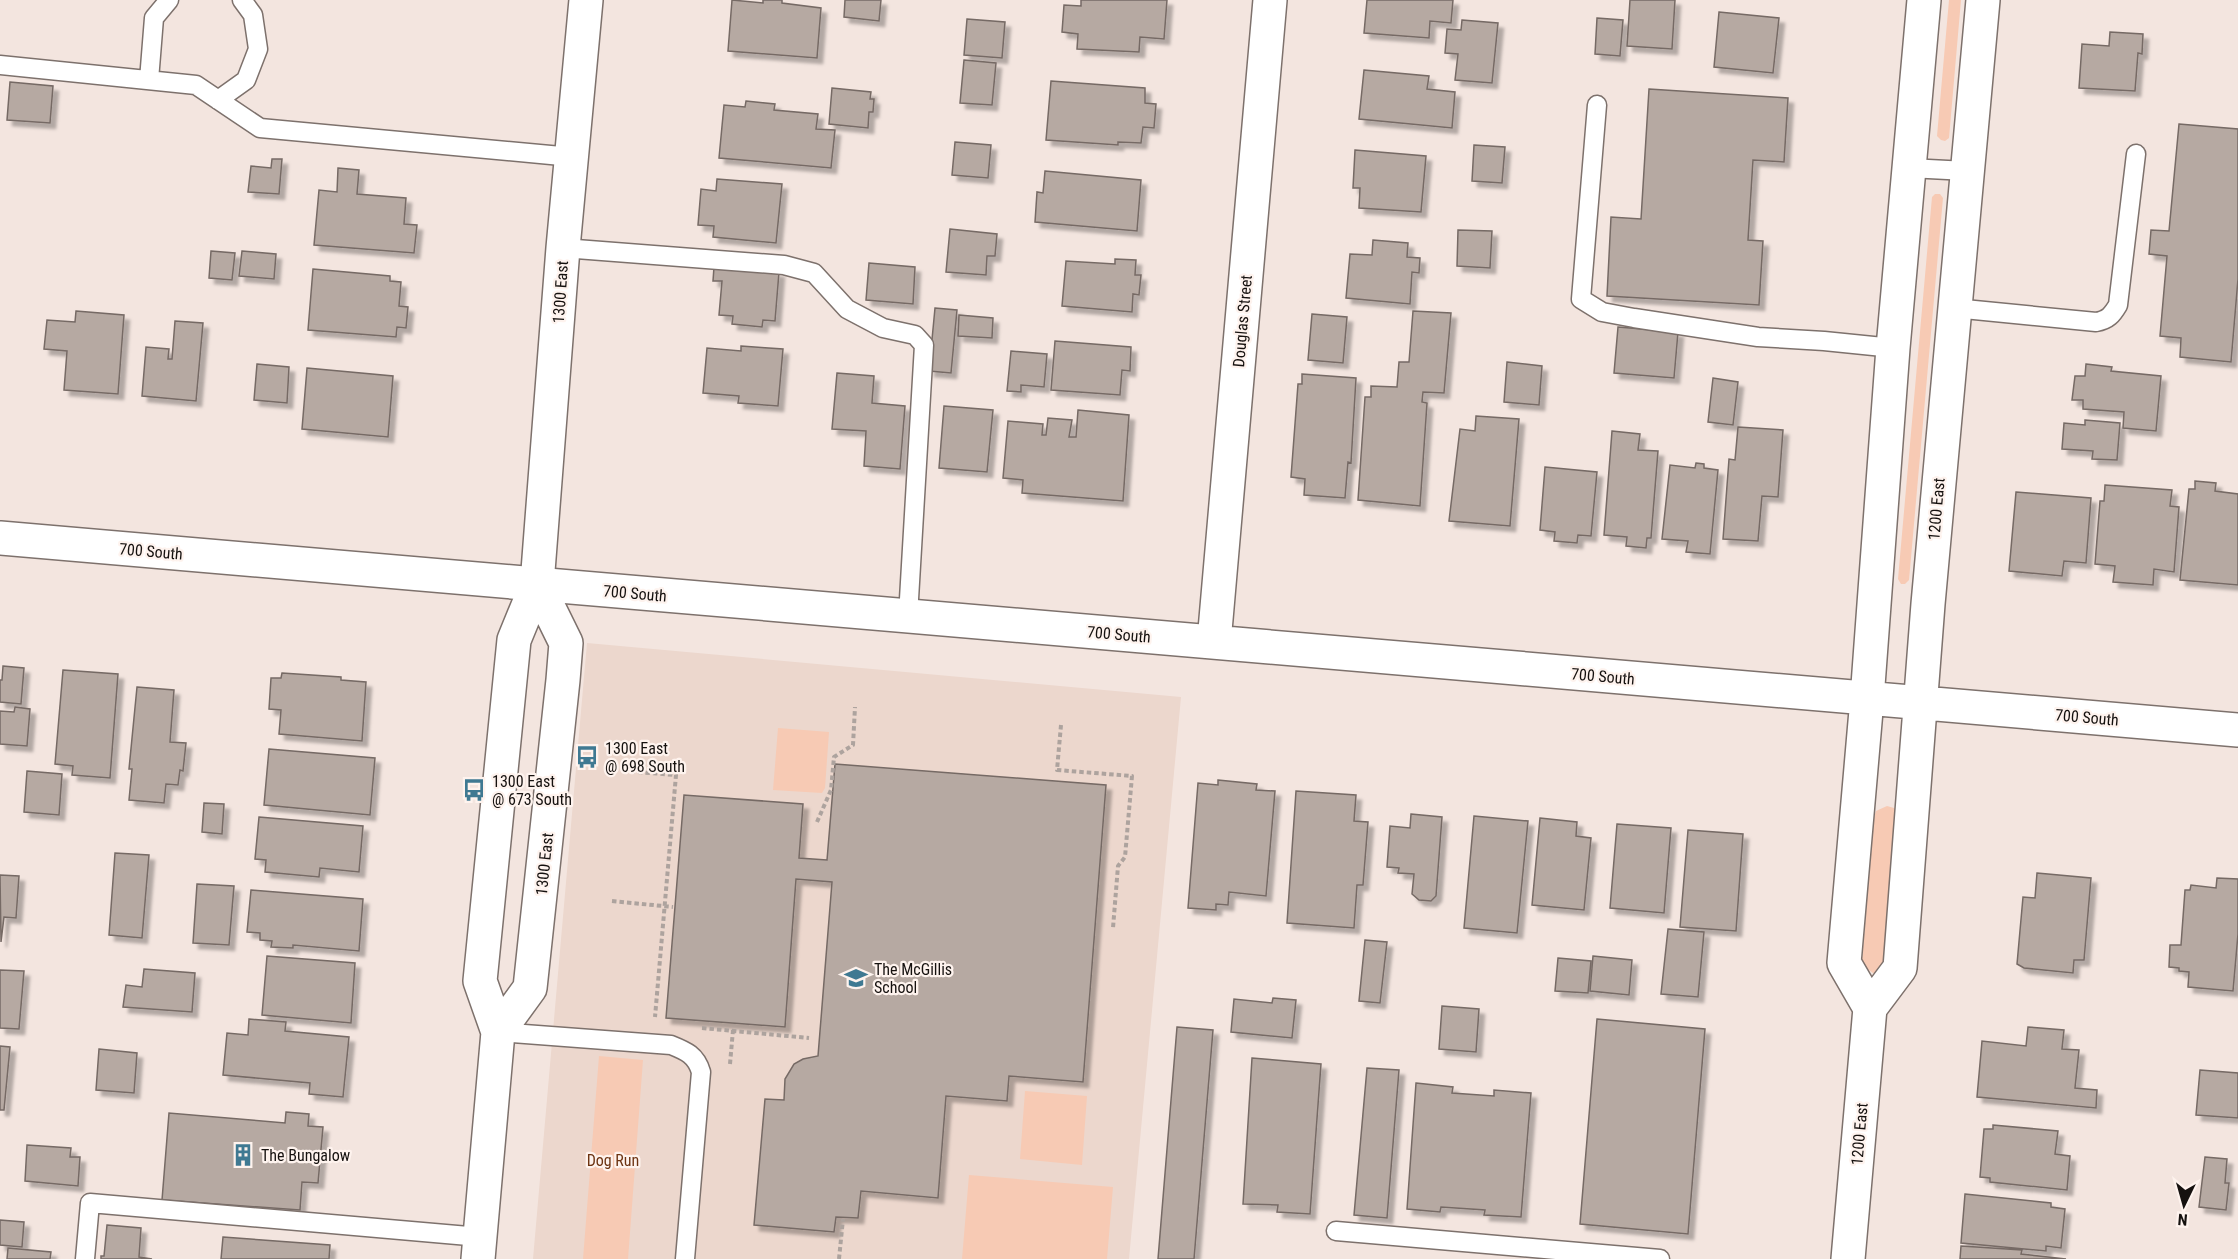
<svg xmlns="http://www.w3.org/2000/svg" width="2238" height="1259" font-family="'Roboto Condensed',sans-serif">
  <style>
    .built { fill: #ecd7cd }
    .green { fill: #f7cab4 }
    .building { fill: #b6a9a2; stroke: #766a65; stroke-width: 1.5; filter: url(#shadow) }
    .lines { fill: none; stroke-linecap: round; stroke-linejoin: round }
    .service-casing { stroke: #7d716c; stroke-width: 21 }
    .minor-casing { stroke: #7d716c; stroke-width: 36 }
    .secondary-casing { stroke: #7d716c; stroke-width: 36 }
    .path { stroke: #ada39e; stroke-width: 4; stroke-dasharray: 4.5 3; stroke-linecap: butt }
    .service { stroke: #fff; stroke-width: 18 }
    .minor { stroke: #fff; stroke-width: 33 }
    .secondary { stroke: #fff; stroke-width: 33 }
    .labels { text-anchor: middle; stroke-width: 4.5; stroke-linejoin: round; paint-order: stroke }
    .street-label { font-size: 16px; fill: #15110f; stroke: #fef3ee }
    .poi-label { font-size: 16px; fill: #15110f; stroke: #fef3ee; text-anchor: start }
    .park-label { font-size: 16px; fill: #6d3412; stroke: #fef3ee }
  </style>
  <defs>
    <filter id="shadow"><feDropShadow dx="5.5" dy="5.5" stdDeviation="1.5" flood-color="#0004"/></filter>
  </defs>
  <rect width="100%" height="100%" fill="#f3e5df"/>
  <!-- built -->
  <path class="built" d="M587 643 1181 697 1129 1259H533Z"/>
  <!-- green -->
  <path class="green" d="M1949 0H1961L1949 138 1945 141 1941 140 1937 136Z
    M1935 194H1940L1943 198 1909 580 1905 584H1901L1898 579 1932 197Z
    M778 728 829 732 825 788 822 793 773 790Z
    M1887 806 1894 808 1898 813 1888 962 1880 973H1873L1863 966 1862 959 1874 817 1876 811Z
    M599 1056 643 1060 628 1259H583Z
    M1025 1091 1087 1096 1082 1165 1020 1159Z
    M969 1175 1113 1187 1107 1259H962Z"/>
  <!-- building -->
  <path class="building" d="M732 0 763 3V0H782V3L821 8 817 58 728 51Z
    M845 0H881L879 21 844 17Z
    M1081 0H1167L1164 39 1140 37 1139 52 1077 49 1078 34 1062 32 1064 5 1081 6Z
    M1367 0H1453L1451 23 1430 21 1429 38 1364 33Z
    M1630 0H1675L1672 49 1627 46Z
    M1719 12 1779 18 1773 73 1714 67Z
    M1597 18 1623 20 1620 56 1595 54Z
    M967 19 1005 22 1002 58 964 55Z
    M1462 20 1498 23 1492 83 1455 80 1458 54 1445 53 1447 29 1461 30Z
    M2110 32 2143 34 2142 54 2138 53 2135 91 2079 88 2082 44 2109 46Z
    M964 60 996 63 992 105 960 103Z
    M1364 70 1429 76 1427 89 1455 92 1452 128 1359 119Z
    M1051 81 1145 88V103L1156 104 1154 128 1143 127 1141 143 1118 142V145L1046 140Z
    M10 82 53 86 50 123 7 120Z
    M832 88 871 92 870 99H874L873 112H869L868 128 829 124Z
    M1649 89 1788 98 1784 162 1753 160 1748 240 1763 241 1759 305 1607 296 1611 217 1641 219Z
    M746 101 775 104 774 110 818 114 816 129 835 130 831 168 719 158 724 105 745 107Z
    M2179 124 2238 129V279L2231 362 2180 357 2181 338 2160 336 2167 256 2149 254 2151 230 2169 231Z
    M955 142 991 145 988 178 952 175Z
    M1474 145 1505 147 1502 183 1472 181Z
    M1355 150 1426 156 1421 212 1359 208 1360 188H1353Z
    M272 159H282L279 194 248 192 251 166 271 168Z
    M338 168 359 170 357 194 406 198 404 224 417 225 414 253 314 245 319 190 337 192Z
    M1045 171 1141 180 1137 231 1035 222 1037 192 1043 193Z
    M717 179 782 184 776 243 713 237 714 226 698 225 701 189 716 191Z
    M950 229 997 234 995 256H987L986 275 946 272Z
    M1458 230 1492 231 1490 268 1457 266Z
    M1373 240 1408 243 1407 257 1420 258 1419 273 1412 272 1410 304 1346 298 1350 254 1372 255Z
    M211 251 235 253 232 280 209 278Z
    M242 251 276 254 274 279 239 276Z
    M1115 259 1136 260 1135 275H1141L1139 295 1133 294 1132 312 1062 306 1066 261 1115 264Z
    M869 263 915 267 913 304 866 300Z
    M714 267 779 272 775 321 763 320 762 327 732 324 733 316 719 315 722 281H713Z
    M313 269 390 276V281L401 282 399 306 408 307 406 328 397 327 396 337 308 330Z
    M935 308 957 310 951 373 929 371Z
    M76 311 124 315 118 394 64 390 67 351 44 349 47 320 75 322Z
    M1413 311 1451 313 1444 393 1423 392 1422 402 1427 403 1420 506 1358 500 1365 397H1371V386L1397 387 1399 362H1409Z
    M1312 314 1347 317 1343 363 1308 360Z
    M959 315 993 318 992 338 958 336Z
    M175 321 203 323 196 401 142 396 146 347 169 349 168 359H172Z
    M1618 327 1678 332 1674 378 1614 373Z
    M1055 341 1131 347 1130 371 1122 370 1120 395 1051 390Z
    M741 346 783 349 778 406 738 403 739 396 703 393 707 348 741 351Z
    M1011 351 1047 354 1044 387 1021 385V392L1007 391Z
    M1507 362 1542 366 1539 405 1504 402Z
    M257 364 289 367 287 403 254 400Z
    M2086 364 2112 367 2111 371 2161 376 2156 431 2123 428 2124 412 2083 409V400H2072L2075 376H2085Z
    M307 368 393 376 388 437 302 429Z
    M837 373 874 376 872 403 905 406 900 469 864 466 866 431 832 429Z
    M1302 374 1356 378 1351 463 1348 462 1345 498 1304 495 1305 479 1291 477 1298 384H1302Z
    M1713 378 1738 382 1733 425 1708 422Z
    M944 406 993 410 987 472 939 468Z
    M1078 410 1129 415 1123 501 1022 493 1023 480 1003 478 1008 421 1043 424 1042 435H1046L1048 418 1072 420 1069 437H1076Z
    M1476 416 1519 419 1510 526 1449 521 1460 429 1475 431Z
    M2085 420 2120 423 2117 460 2092 459 2093 451 2062 449 2064 423 2085 425Z
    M1738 427 1783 430 1778 497 1762 496 1758 541 1723 539 1729 459 1735 460Z
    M1612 431 1640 434 1638 450 1658 451 1651 538H1647L1646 548 1626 546 1627 537 1604 535Z
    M1696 463 1704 464V468L1718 470 1710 554 1686 552 1688 541 1662 539 1670 465 1695 468Z
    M1545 467 1597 472 1591 536 1578 535 1577 543 1554 541 1555 532 1540 530Z
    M2195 481 2216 483 2215 491 2238 494V585L2180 580 2189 489H2195Z
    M2105 485 2172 490 2170 506 2179 507 2174 572 2154 569 2153 585 2113 582 2115 566 2095 564 2100 501H2104Z
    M2016 492 2091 498 2086 563 2064 561 2062 576 2009 571Z
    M3 666 24 668 21 704 0 702V680H2Z
    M63 670 118 674 110 778 72 775 73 766 55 764Z
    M282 673 341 677V680L366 682 362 741 279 734 281 710 269 709 271 678H281Z
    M137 687 174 690 170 742 186 743 183 771 180 770 178 785 166 784 164 803 129 800 132 769H129Z
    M15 707 30 709 27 746 0 744V711L14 712Z
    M269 749 375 758 370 815 264 805Z
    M835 764 1106 785 1083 1082 1009 1076 1007 1101 946 1096 938 1198 861 1191 858 1218 836 1217 834 1232 754 1225 765 1099 784 1100 785 1079 794 1064 803 1059 818 1056 832 882 796 879 785 1027 666 1018 684 795 803 804 799 858 827 860Z
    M27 771 62 774 59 815 24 812Z
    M1218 780 1257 784 1256 790 1275 791 1266 896 1229 892 1228 905 1216 904V910L1188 908 1198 783 1218 785Z
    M1296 791 1356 795 1354 821 1368 822 1363 885H1357L1354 928 1287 923Z
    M204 803 224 804 222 834 202 832Z
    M1411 814 1442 817 1436 896 1431 901 1419 900 1412 894 1414 874 1398 873 1399 868 1387 867 1390 826 1410 828Z
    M1474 816 1528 821 1517 933 1464 928Z
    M259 817 363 826 359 872 320 868 319 877 265 872 266 860 255 859Z
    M1540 818 1577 822 1576 836 1591 838 1584 910 1532 905Z
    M1617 824 1671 828 1664 913 1610 908Z
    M1688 830 1743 834 1736 931 1680 927Z
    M115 853 149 855 142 938 109 935Z
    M2037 873 2091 878 2084 960H2074L2073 973 2024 968 2017 964 2023 897 2035 898Z
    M0 875 19 876 16 918 4 917 1 942Z
    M2217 878 2238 879V934L2233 991 2188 987 2189 972 2179 971V968L2169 967 2170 945H2181L2185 890H2190L2191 885 2216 888Z
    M197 884 234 886 229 945 193 943Z
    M251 890 363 899 359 951 293 945V948L271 947 272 941 260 940V933L247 932Z
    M1668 929 1704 932 1698 997 1661 994Z
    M1365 940 1387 942 1380 1003 1359 1001Z
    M267 956 355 963 351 1023 262 1015Z
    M1593 956 1632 960 1629 995 1590 991Z
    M1558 958 1591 961 1588 993 1555 991Z
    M144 969 195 973 192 1012 123 1007 126 985 142 987Z
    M0 970 24 971 19 1029 0 1028Z
    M1273 998 1296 1000 1292 1038 1231 1032 1234 999 1272 1003Z
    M1442 1006 1479 1009 1476 1052 1439 1049Z
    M249 1019 286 1022 285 1031 349 1037 343 1097 309 1094 310 1083 223 1075 227 1033 248 1035Z
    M1597 1019 1705 1029 1688 1234 1580 1224Z
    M1177 1027 1213 1030 1194 1259H1158Z
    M2028 1027 2064 1030 2062 1049 2079 1050 2075 1088 2097 1090 2096 1108 1977 1097 1982 1041 2026 1046Z
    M0 1046 10 1047 4 1110H0Z
    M99 1049 137 1053 134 1093 96 1090Z
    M1252 1058 1321 1064 1310 1214 1277 1212 1278 1205 1243 1204Z
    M1367 1068 1399 1070 1387 1218 1354 1215Z
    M2200 1070 2238 1073V1118L2196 1115Z
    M1416 1083 1453 1087 1452 1093 1494 1096V1090L1531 1093 1521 1217 1484 1215 1485 1210 1441 1207 1440 1212 1407 1209Z
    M286 1112 309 1114 308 1126 323 1127 318 1183 302 1182 300 1210 162 1200 169 1113 285 1123Z
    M1993 1125 2058 1131 2055 1154 2070 1156 2067 1190 1990 1182V1178L1980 1177 1984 1129H1993Z
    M27 1145 71 1148 70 1157H80L78 1186 25 1181Z
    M2205 1157 2227 1159 2225 1183H2229L2226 1210 2199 1207Z
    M1965 1194 2051 1203V1207L2065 1209 2061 1248 2046 1246V1251L1961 1243Z
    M0 1220 24 1222 22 1247 0 1245Z
    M107 1225 141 1228 139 1257 152 1259H101V1256H104Z
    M223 1237 330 1245 329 1259H221Z
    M1961 1246 2022 1250 2021 1254 2066 1259H1960Z
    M8 1248 51 1252 50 1259H7Z"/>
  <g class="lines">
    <!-- service casing -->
    <g class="service-casing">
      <path id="service" d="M0 65 196 85 260 128 572 157
        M149 80 154 18 169 0
        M218 100 246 80 258 49 253 15 242 0
        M1597 105 1581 299 1602 312 1634 318 1758 337 1824 341 1893 348
        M1909 168 1967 171
        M563 248 784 265 814 273 847 309 883 328 915 335 924 345 908 616
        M1954 308 2096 322C2108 320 2112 315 2118 305L2136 154
        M498 1032 671 1045C686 1051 696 1055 701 1072L685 1259
        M1336 1231 1660 1259
        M85 1259 90 1203 480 1237"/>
    </g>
    <!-- minor casing -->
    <g class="minor-casing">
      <path id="minor" d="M0 538 2238 730
        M1214 642 1270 0
        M1870 1008 1844 963 1867 699 1893 348 1924 0
        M1848 1259 1870 1008 1900 968 1928 604 1983 0"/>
    </g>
    <!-- secondary casing -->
    <g class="secondary-casing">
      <path id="secondary" d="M498 1032 530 988 563 680 566 643 537 584
        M478 1259 498 1032 480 981 514 640 537 584 563 248 586 0"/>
    </g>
    <!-- path -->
    <path class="path" d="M1061 725 1057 770 1132 776 1125 857 1118 866 1113 928
      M623 771 676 775 655 1017
      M817 822 831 790 834 757 853 745 855 707
      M612 901 673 907
      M702 1028 809 1038
      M730 1064 733 1030
      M839 1259 843 1219"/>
    <!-- service -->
    <use href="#service" class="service"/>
    <!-- minor -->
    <use href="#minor" class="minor"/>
    <!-- secondary -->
    <use href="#secondary" class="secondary"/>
  </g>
  <!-- icons -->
  <defs>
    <g id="bus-bare" transform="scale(1.8)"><path d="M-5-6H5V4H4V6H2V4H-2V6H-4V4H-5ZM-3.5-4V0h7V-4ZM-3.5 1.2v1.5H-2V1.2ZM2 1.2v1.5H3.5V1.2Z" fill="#3f7992" stroke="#fef3ee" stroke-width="2.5" paint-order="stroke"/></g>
    <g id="school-bare" transform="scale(1.8)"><path d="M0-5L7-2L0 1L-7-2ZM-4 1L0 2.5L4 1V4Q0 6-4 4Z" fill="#3f7992" stroke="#fef3ee" stroke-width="2.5" paint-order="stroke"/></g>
    <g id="building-bare" transform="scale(1.8)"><path d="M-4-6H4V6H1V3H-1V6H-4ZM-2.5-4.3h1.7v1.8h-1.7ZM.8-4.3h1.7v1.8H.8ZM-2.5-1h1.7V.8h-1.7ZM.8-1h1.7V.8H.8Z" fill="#3f7992" stroke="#fef3ee" stroke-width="2.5" paint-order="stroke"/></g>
  </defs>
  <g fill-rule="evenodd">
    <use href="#bus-bare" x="587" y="757"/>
    <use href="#bus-bare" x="474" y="790"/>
    <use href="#school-bare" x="856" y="978"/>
    <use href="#building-bare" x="243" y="1155"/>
  </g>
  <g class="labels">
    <!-- street labels -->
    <g class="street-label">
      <text transform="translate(560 292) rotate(-86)" y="6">1300 East</text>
      <text transform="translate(1242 321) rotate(-85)" y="6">Douglas Street</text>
      <text transform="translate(1936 509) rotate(-85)" y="6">1200 East</text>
      <text transform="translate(151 551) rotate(5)" y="6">700 South</text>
      <text transform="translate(635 593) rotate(5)" y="6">700 South</text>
      <text transform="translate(1119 634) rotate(5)" y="6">700 South</text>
      <text transform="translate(1603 676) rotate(5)" y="6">700 South</text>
      <text transform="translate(2087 717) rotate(5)" y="6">700 South</text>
      <text transform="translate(544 864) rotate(-84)" y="6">1300 East</text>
      <text transform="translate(1859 1134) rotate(-85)" y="6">1200 East</text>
    </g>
    <!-- poi labels -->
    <g class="poi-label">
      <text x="605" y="754">1300 East<tspan x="605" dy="18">@ 698 South</tspan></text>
      <text x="492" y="787">1300 East<tspan x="492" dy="18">@ 673 South</tspan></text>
      <text x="874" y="975">The McGillis<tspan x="874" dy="18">School</tspan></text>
      <text x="261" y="1161">The Bungalow</text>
    </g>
    <!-- park labels -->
    <g class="park-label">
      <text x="613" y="1166">Dog Run</text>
    </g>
  </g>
  <!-- north arrow -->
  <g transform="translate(2184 1205) rotate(185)" stroke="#fef3ee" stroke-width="4.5" paint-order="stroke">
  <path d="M0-4.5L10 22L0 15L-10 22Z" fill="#15110f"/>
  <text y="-9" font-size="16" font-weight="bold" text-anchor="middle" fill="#15110f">N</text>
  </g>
</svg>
